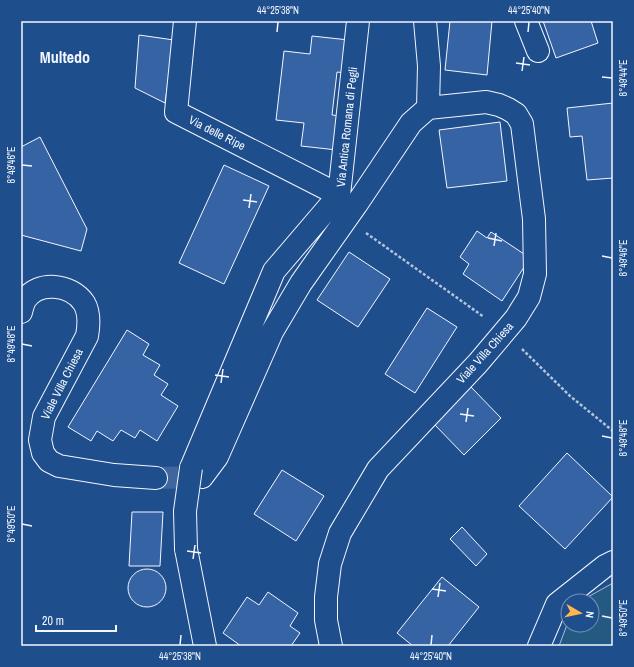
<svg xmlns="http://www.w3.org/2000/svg" width="634" height="667" font-family="'Archivo Narrow',sans-serif">
  <style>
    .green { fill: #245a82; stroke: #a8bbd7 }
    .building { fill: #3563a3; stroke: #f2f6ff }
    .lines { fill: none; stroke-linecap: round; stroke-linejoin: round }
    .street-tunnel { stroke: #3f679d; stroke-width: 22; stroke-dasharray: 22 11; stroke-linecap: butt }
    .street-casing { stroke: #f2f6ff; stroke-width: 24 }
    .path { stroke: #b3c4dc; stroke-width: 2.5; stroke-dasharray: 3 2; stroke-linecap: butt }
    .street { stroke: #1f4e8c; stroke-width: 22 }
    .street-bridge-casing { stroke: #f2f6ff; stroke-width: 24; stroke-linecap: butt }
    .street-bridge { stroke: #1f4e8c; stroke-width: 22 }
    .ticks { fill: none; stroke: #f2f6ff; stroke-width: 1.5 }
    .labels { text-anchor: middle; stroke-width: 3; stroke-linejoin: round; paint-order: stroke }
    .street-label { font-size: 12px; fill: #f2f6ff; stroke: #1f4e8c }
    .district-label { font-size: 16px; font-weight: bold; fill: #f2f6ff; stroke: #1f4e8c }
    .neatline { fill: none; stroke: #f2f6ff; stroke-width: 1.5 }
    .ticks-label { font-size: 10px; text-anchor: middle; fill: #f2f6ff }
  </style>
  <rect width="100%" height="100%" fill="#1f4e8c"/>
  <!-- green -->
  <path class="green" d="M613 583V646H559L568 622V625H592V601H584L586 598Z"/>
  <!-- building -->
  <path class="building" d="M450 21H492L487 75 445 70Z
    M543 21H591L598 43 556 58Z
    M139 35 174 40 165 103 135 88Z
    M312 36 349 40 346 73 337 72 332 115 341 116 337 150 301 146 304 123 276 120 284 51 310 54Z
    M613 103V178L587 180 582 136 570 137 567 108Z
    M500 122 507 181 447 188 439 130Z
    M40 137 87 229 81 251 21 235V147Z
    M224 165 269 186 224 284 179 263Z
    M477 231 487 238 491 232 530 258 502 301 463 274 469 264 460 257Z
    M349 252 390 279 358 327 317 300Z
    M427 308 457 327 415 393 385 374Z
    M127 330 149 344 143 355 160 365 154 375 168 384 161 395 178 406 157 441 140 430 135 438 121 430 113 441 97 431 91 441 68 427Z
    M471 387 501 418 464 455 434 424Z
    M567 453 613 497 565 549 519 506Z
    M282 470 324 496 296 541 254 514Z
    M132 512H163L160 566H129Z
    M462 527 487 554 476 566 450 539Z
    M128 588a19 19 0 1 1 38 0a19 19 0 1 1-38 0Z
    M442 577 479 607 448 646H413L397 633Z
    M268 592 298 613 290 626 300 633 291 646H241L223 633 247 597 259 605Z"/>
  <g class="lines">
    <!-- street-tunnel -->
    <path class="street-tunnel" d="M156 478 202 477"/>
    <!-- street casing -->
    <g class="street-casing">
      <path id="street" d="M185 21 176 112 339 195
        M425 21 429 66 428 108
        M526 21 538 51
        M21 312C22 308 23 304 25 300 38 280 71 284 84 303 90 313 89 325 87 336L44 417 40 440 43 453 49 461 59 466 114 475 156 478
        M191 468 274 271 339 195 358 21
        M202 477 217 457 272 332 301 283 356 205 411 123 428 108 486 102 499 105 508 109 516 114 522 124 534 219 535 274 529 297 516 318 478 363 378 469 340 533 330 564 326 597V620L331 646
        M186 549 205 646
        M539 646 557 604 605 566 613 562"/>
    </g>
    <!-- path -->
    <path class="path" d="M366 233 484 317
      M522 349 570 396 613 431"/>
    <!-- street -->
    <use href="#street" class="street"/>
    <!-- street-bridge casing -->
    <g class="street-bridge-casing">
      <path id="street-bridge" d="M186 549 185 511 191 468"/>
    </g>
    <!-- street-bridge -->
    <use href="#street-bridge" class="street-bridge"/>
  </g>
  <!-- ticks -->
  <path class="ticks" d="M277 32 278 22M528 32 529 22M516 63 530 65M522 71 524 57M602 77 612 78M22 165 32 166M243 200 257 202M249 208 251 194M488 238 502 241M494 246 496 233M602 256 612 258M22 344 32 346M215 375 229 377M221 383 223 369M460 414 474 416M466 422 468 408M602 436 612 438M22 524 32 526M187 551 201 553M193 559 195 545M432 589 446 591M438 597 440 583M602 616 612 618M180 645 181 635M431 645 432 635"/>
  <g class="labels">
    <!-- street labels -->
    <g class="street-label">
      <text transform="translate(347 127) rotate(-84)" y="4">Via Antica Romana di Pegli</text>
      <text transform="translate(217 133) rotate(27)" y="4">Via delle Ripe</text>
      <text transform="translate(485 353) rotate(-48)" y="4">Viale Villa Chiesa</text>
      <text transform="translate(62 384) rotate(-63)" y="4">Viale Villa Chiesa</text>
    </g>
    <!-- district labels -->
    <g class="district-label">
      <text x="65" y="63">Multedo</text>
    </g>
  </g>
  <!-- border -->
  <rect width="634" height="667" fill="none" stroke="#1f4e8c" stroke-width="44"/>
  <!-- north arrow -->
  <g transform="translate(580 613) rotate(99)"><circle r="19" fill="#1f4e8c" stroke="#7391ba"/>
  <path d="M0-3L7 15L0 10L-7 15Z" fill="#ffb74d"/>
  <text y="-6" font-size="11" font-weight="bold" text-anchor="middle" fill="#f2f6ff">N</text>
  </g>
  <!-- scale -->
  <path d="M36 625v6h80v-6" fill="none" stroke="#f2f6ff" stroke-width="2"/>
  <text x="42" y="625" font-size="12" fill="#f2f6ff" stroke="#1f4e8c" stroke-width="3" paint-order="stroke">20 m</text>
  <rect x="22" y="22" width="590" height="623" class="neatline"/>
  <g class="ticks-label">
    <text x="278" y="14">44°25'38"N</text>
    <text x="529" y="14">44°25'40"N</text>
    <text transform="translate(623 78) rotate(-90)" y="4">8°49'44"E</text>
    <text transform="translate(11 165) rotate(-90)" y="4">8°49'46"E</text>
    <text transform="translate(623 258) rotate(-90)" y="4">8°49'46"E</text>
    <text transform="translate(11 344) rotate(-90)" y="4">8°49'48"E</text>
    <text transform="translate(623 438) rotate(-90)" y="4">8°49'48"E</text>
    <text transform="translate(11 524) rotate(-90)" y="4">8°49'50"E</text>
    <text transform="translate(623 618) rotate(-90)" y="4">8°49'50"E</text>
    <text x="180" y="660">44°25'38"N</text>
    <text x="431" y="660">44°25'40"N</text>
  </g>
</svg>
